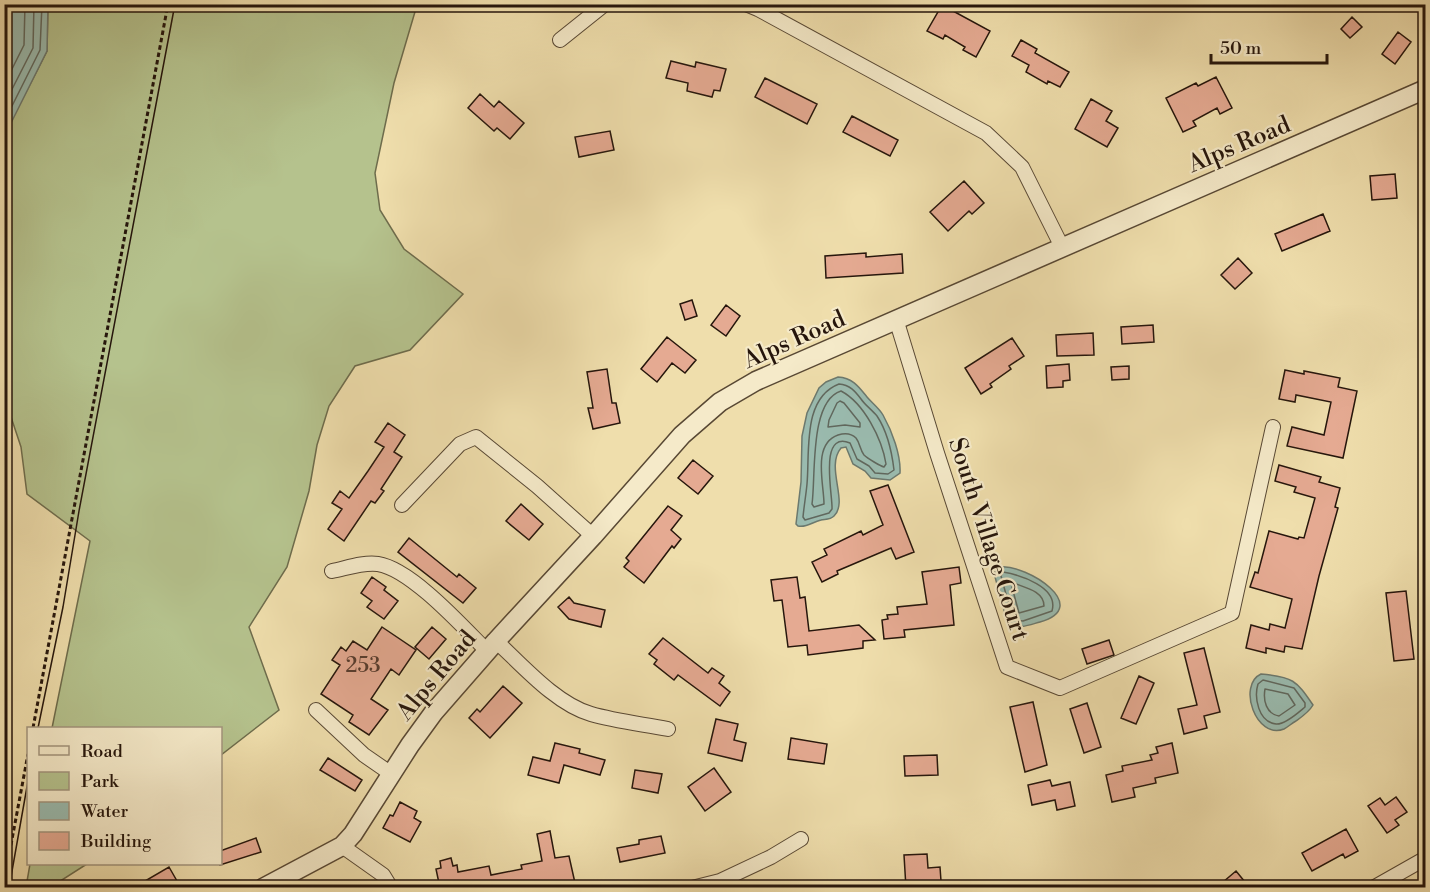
<svg xmlns="http://www.w3.org/2000/svg" width="1430" height="892" font-family="'Libre Bodoni',serif">
  <style>
    .green { fill: #b5c28d; stroke: #6e6c4c; stroke-width: 1.5 }
    .water { fill: #9abbaf; stroke: #6c796e; stroke-width: 1.5 }
    .lines { fill: none; stroke-linecap: round; stroke-linejoin: round }
    .shore { stroke: #60685e; stroke-width: 1.5 }
    .building { fill: #e5aa92; stroke: #26160c; stroke-width: 1.5 }
    .minor-casing { stroke: #584834; stroke-width: 16 }
    .tertiary-casing { stroke: #584834; stroke-width: 21 }
    .path { stroke: #26160c; stroke-width: 3; stroke-dasharray: 4.5 3; stroke-linecap: butt }
    .minor { stroke: #f5eac9; stroke-width: 14 }
    .tertiary { stroke: #f5eac9; stroke-width: 18 }
    .tram { stroke: #26160c; stroke-width: 1.5 }
    .labels { text-anchor: middle; stroke-width: 4.5; stroke-linejoin: round; paint-order: stroke }
    .number-label { font-size: 21px; fill: #563b2e }
    .street-label { font-size: 24px; fill: #26160c; stroke: #f5eac9 }
  </style>
  <rect width="100%" height="100%" fill="#efdeac"/>
  <filter id="stains"><feTurbulence type="fractalNoise" baseFrequency=".00333" numOctaves="4"/><feColorMatrix values="0 0 0 0 .2 0 0 0 0 .09 0 0 0 0 .02 0 0 0 .5 -.17"/></filter>
  <radialGradient id="worn" r=".72"><stop offset=".6" stop-color="#630" stop-opacity="0"/><stop offset="1" stop-color="#630" stop-opacity=".3"/></radialGradient>
  <!-- green -->
  <path class="green" d="M48 5H417L394 83 375 173 380 210 404 249 463 294 410 350 355 366 329 406 317 445 309 491 287 567 249 627 279 710 221 755 220 728H52L90 541 27 494 21 447 11 417H5L4 135 47 51Z
    M30 864H87L51 887H26Z"/>
  <!-- water -->
  <path class="water" d="M5 4 48 5 47 51 5 135Z
    M838 377C853 378 859 387 867 397 872 403 879 408 883 415 892 431 901 455 900 473L890 480 871 478 865 471 853 464 846 447 841 448C825 467 849 502 834 516 830 520 825 519 821 520 812 522 807 528 798 526L796 524 801 482 802 436 807 413 819 388 826 382Z
    M1000 567C1027 564 1093 607 1040 622 1029 625 1020 629 1008 625L995 577V572Z
    M1261 674C1293 677 1296 680 1313 705 1309 712 1303 716 1296 721 1292 723 1288 727 1284 729 1256 740 1237 685 1261 674Z"/>
  <g class="lines">
    <!-- shore -->
    <path class="shore" d="M4 85 24 45 25 4
      M4 105 33 48 34 4
      M4 122 40 50 42 4
      M839 384C850 385 855 391 861 399 865 405 872 410 877 416 887 431 892 453 894 470L888 474 875 473 869 466 857 459 850 443C818 430 833 496 832 509L829 513 805 520 803 517C804 506 806 495 807 484 810 452 802 398 839 384Z
      M841 391C864 403 882 439 886 464L884 467C880 466 867 458 864 455 860 450 860 443 856 438 851 433 844 433 838 435 812 444 824 484 824 504L814 507 812 504C816 477 809 401 841 391Z
      M840 401 844 403 860 423V427L845 425 828 427 829 420 837 403Z
      M1003 572C1020 575 1059 587 1052 611L1023 621 1013 620 1001 576Z
      M1016 584C1027 588 1044 592 1044 606L1019 613 1012 587Z
      M1263 680 1294 688 1305 703V707C1299 712 1285 725 1276 724 1258 722 1254 697 1258 684Z
      M1265 689 1288 694 1295 705 1279 716C1266 714 1263 700 1265 689Z"/>
  </g>
  <!-- building -->
  <path class="building" d="M942 5 990 31 976 57 963 50 965 47 945 35 943 39 927 31Z
    M1352 17 1362 27 1350 38 1341 29Z
    M1398 32 1411 42 1395 64 1382 54Z
    M1021 40 1037 49 1035 53 1069 72 1060 87 1048 81 1047 84 1026 72 1029 65 1012 56Z
    M671 61 695 67 696 62 726 69 720 91 714 90 712 97 687 91 688 83 666 78Z
    M1216 77 1232 108 1220 114 1217 108 1193 121 1196 126 1183 132 1166 98 1196 83 1198 86Z
    M765 78 817 104 807 124 755 97Z
    M480 94 494 107 499 101 524 123 510 139 497 128 494 131 468 108Z
    M1091 99 1112 111 1106 121 1118 128 1107 147 1075 129Z
    M852 116 898 140 890 156 843 132Z
    M610 131 614 150 579 157 575 137Z
    M1395 174 1397 198 1372 200 1370 176Z
    M964 181 984 203 972 214 969 211 948 231 930 212Z
    M1323 214 1330 231 1282 251 1275 234Z
    M866 253V257L902 254 903 273 826 278 825 256Z
    M1238 258 1252 273 1235 289 1221 275Z
    M692 300 697 316 685 320 680 304Z
    M726 305 740 316 726 336 711 325Z
    M1153 325 1154 342 1122 344 1121 327Z
    M1093 333 1094 355 1057 356 1056 335Z
    M667 337 696 360 685 373 672 363 657 382 641 369Z
    M1012 338 1024 356 1009 366 1011 369 990 384 992 387 981 394 965 368Z
    M1069 364 1070 380 1063 381V387L1047 388 1046 366Z
    M1129 366V379L1112 380 1111 367Z
    M607 369 612 403H616L620 423 593 429 588 408H593L587 372Z
    M1285 370 1304 374V371L1340 378 1338 387 1357 391 1343 458 1287 446 1292 427 1324 435 1331 402 1296 395 1295 402 1279 399Z
    M388 423 405 435 394 452 402 457 381 489 384 491 375 503 371 501 344 541 328 529 342 509 332 503 340 491 349 498 368 471 384 447 375 442Z
    M693 460 713 476 698 494 678 478Z
    M1279 465 1321 477 1319 482 1340 488 1335 507 1338 508 1319 576 1302 649 1285 646 1284 652 1266 648V653L1246 648 1251 625 1269 630 1270 624 1285 628 1292 599 1250 587 1255 572 1258 573 1269 531 1298 539 1299 537 1304 538 1315 498 1294 492 1296 487 1275 481Z
    M888 485 914 552 896 559 891 548 837 571 838 574 822 582 812 562 827 555 824 549 861 531 863 535 883 525 870 491Z
    M521 504 543 524 529 540 506 521Z
    M668 506 682 516 671 530 681 539 674 548 672 546 644 583 624 567 629 561 626 558Z
    M409 538 457 577 459 574 476 588 463 603 398 552Z
    M959 567 961 583 950 585 954 625 904 630 905 637 884 639 882 620 888 619 887 615 898 614 897 607 927 604 922 572Z
    M372 577 386 587 384 590 398 601 384 619 367 607 372 601 361 593Z
    M797 577 800 598 805 597 809 631 859 625 875 640 863 641V648L808 655 807 645 788 647 782 600 774 601 771 580Z
    M1406 591 1414 659 1394 661 1386 593Z
    M569 597 574 603 605 610 601 627 569 619 558 607Z
    M382 627 416 650 399 675 391 669 371 699 388 710 369 735 349 722 353 715 321 694 340 665 332 660 341 647 346 651 353 641 367 650Z
    M432 627 446 639 429 659 415 647Z
    M663 638 708 673 712 668 724 676 719 683 730 692 720 706 678 675 674 680 654 664 657 660 649 654Z
    M1109 640 1114 655 1087 664 1082 649Z
    M1204 648 1220 712 1204 716 1207 728 1184 734 1178 709 1197 705 1184 653Z
    M1139 676 1154 683 1136 724 1121 718Z
    M503 686 522 703 490 738 469 718 477 709 480 712Z
    M1033 702 1047 765 1025 772 1010 707Z
    M1087 703 1101 747 1084 753 1070 709Z
    M716 719 738 724 734 740 746 743 742 761 708 753Z
    M791 738 827 744 824 764 788 759Z
    M555 743 580 749 579 753 605 760 600 775 564 765 559 783 528 775 533 757 550 761Z
    M1172 743 1178 773 1155 778 1156 783 1133 788 1135 797 1112 802 1106 775 1123 771 1122 766 1152 760 1150 755 1158 753 1156 747Z
    M937 755 938 775 905 776 904 756Z
    M328 758 362 780 355 791 320 770Z
    M714 768 731 792 705 811 688 787Z
    M635 770 662 774 658 793 632 788Z
    M1050 780 1052 786 1070 782 1075 806 1057 810 1055 800 1032 805 1028 785Z
    M1396 797 1407 812 1395 820 1399 825 1387 833 1368 806 1380 798 1385 805Z
    M400 802 417 811 414 818 421 822 410 842 383 828 390 815 393 816Z
    M1346 829 1358 851 1345 858 1343 854 1312 871 1302 853Z
    M550 831 555 858 569 856 575 883 541 888H440L436 869 441 868 440 861 451 858 453 866 457 865 458 872 489 866 491 875 522 869 521 865 542 861 537 834Z
    M661 836 665 853 620 862 617 848 639 844V840Z
    M256 838 261 852 220 865V851Z
    M927 854 928 868 940 867 941 881 928 882 929 887 906 888 904 855Z
    M169 867 181 888H133Z
    M1236 871 1250 888H1216Z"/>
  <g class="lines">
    <!-- minor casing -->
    <g class="minor-casing">
      <path id="minor" d="M746 4 758 9 986 133 1022 167 1062 247
        M560 40 605 4
        M896 319 937 453 1007 667 1060 688 1232 613 1273 427
        M402 505 460 444 476 437 537 486 593 536
        M332 571C347 568 363 562 378 564 411 569 463 627 487 651
        M496 641C522 665 556 704 591 714 615 721 642 724 668 729
        M316 710 364 755 390 773
        M342 846 383 875 391 888
        M692 888 720 881 771 857 801 839
        M1373 888 1426 858"/>
    </g>
    <!-- tertiary casing -->
    <g class="tertiary-casing">
      <path id="tertiary" d="M263 888 342 846 353 834 410 745 434 712 496 641 593 536 682 435 720 402 756 381 1426 89"/>
    </g>
    <!-- path -->
    <path class="path" d="M33 728 168 4
      M4 882 28 754"/>
    <!-- minor -->
    <use href="#minor" class="minor"/>
    <!-- tertiary -->
    <use href="#tertiary" class="tertiary"/>
    <!-- tram -->
    <path class="tram" d="M38 728 63 607 79 511 175 4
      M9 888 28 781"/>
  </g>
  <g class="labels">
    <!-- number labels -->
    <g class="number-label">
      <text x="363" y="672">253</text>
    </g>
    <!-- street labels -->
    <g class="street-label">
      <text transform="translate(1239 144) rotate(-23)" y="8">Alps Road</text>
      <text transform="translate(794 339) rotate(-24)" y="8">Alps Road</text>
      <text transform="translate(989 539) rotate(72)" y="8">South Village Court</text>
      <text transform="translate(436 675) rotate(-50)" y="8">Alps Road</text>
    </g>
  </g>
  <!-- margin -->
  <rect width="1430" height="892" fill="none" stroke="#efdeac" stroke-width="24"/>
  <rect x="6" y="6" width="1418" height="880" fill="none" stroke="#26160c" stroke-width="3"/>
  <rect x="12" y="12" width="1406" height="868" fill="none" stroke="#26160c" stroke-width="1.5"/>
  <!-- legend -->
  <rect x="27" y="727" width="195" height="138" fill="#f5eac9" stroke="#a2957d" stroke-width="1.5"/>
  <rect x="39" y="746" width="30" height="9" fill="#f5eac9" stroke="#a2957d" stroke-width="1.5"/>
  <text x="81" y="757" font-size="18" fill="#26160c">Road</text>
  <rect x="39" y="772" width="30" height="18" fill="#b5c28d" stroke="#a2957d" stroke-width="1.5"/>
  <text x="81" y="787" font-size="18" fill="#26160c">Park</text>
  <rect x="39" y="802" width="30" height="18" fill="#9abbaf" stroke="#a2957d" stroke-width="1.5"/>
  <text x="81" y="817" font-size="18" fill="#26160c">Water</text>
  <rect x="39" y="832" width="30" height="18" fill="#e5aa92" stroke="#a2957d" stroke-width="1.5"/>
  <text x="81" y="847" font-size="18" fill="#26160c">Building</text>
  <!-- scale -->
  <path d="M1211 54v9h116v-9" fill="none" stroke="#26160c" stroke-width="3"/>
  <text x="1220" y="54" font-size="18" fill="#26160c" stroke="#f5eac9" stroke-width="4.5" paint-order="stroke">50 m</text>
  <rect width="100%" height="100%" filter="url(#stains)"/>
  <rect width="100%" height="100%" fill="url(#worn)"/>
</svg>
